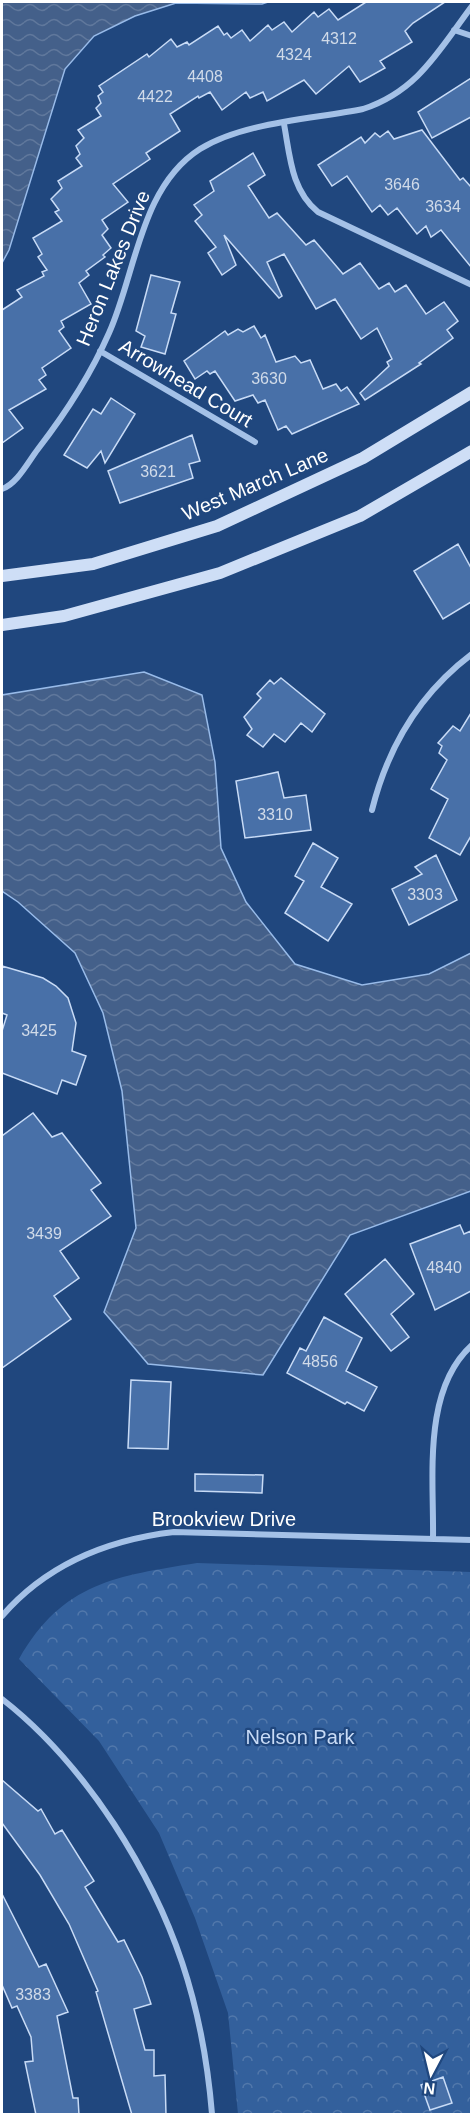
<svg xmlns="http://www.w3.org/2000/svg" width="473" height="2116" font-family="Helvetica,sans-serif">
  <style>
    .park { fill: url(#park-crowns) }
    .water { fill: url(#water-waves); stroke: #98bbe9; stroke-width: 1.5 }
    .building { fill: #4870a8; stroke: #c8dbf6; stroke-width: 1.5 }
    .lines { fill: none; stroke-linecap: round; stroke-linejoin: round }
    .minor { stroke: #a4c1e7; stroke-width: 6 }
    .secondary { stroke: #cedef6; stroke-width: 12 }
    .labels { text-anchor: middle; stroke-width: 4.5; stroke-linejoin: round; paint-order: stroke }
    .number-label { font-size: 16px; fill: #d1dbe9 }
    .street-label { font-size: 20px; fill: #fff; stroke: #20477e }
    .park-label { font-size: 20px; fill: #c8dbf6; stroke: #20477e }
  </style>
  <defs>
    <pattern id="park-crowns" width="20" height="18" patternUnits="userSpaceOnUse" patternTransform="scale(1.5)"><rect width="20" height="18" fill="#33609c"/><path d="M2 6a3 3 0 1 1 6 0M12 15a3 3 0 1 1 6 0" fill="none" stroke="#5278ab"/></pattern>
    <pattern id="water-waves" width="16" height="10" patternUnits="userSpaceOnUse" patternTransform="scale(1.5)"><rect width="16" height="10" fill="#44608a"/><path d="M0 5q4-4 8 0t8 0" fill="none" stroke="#60789c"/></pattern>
  </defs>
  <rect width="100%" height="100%" fill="#20477e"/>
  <!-- park -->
  <path class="park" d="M197 1563 471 1572V2114H238L228 2013 195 1918 159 1833 99 1741 19 1659C63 1582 117 1576 197 1563Z"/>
  <!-- water -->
  <path class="water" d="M2 2H268L262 4 176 3 135 16 94 36 65 69 9 250 2 263Z
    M144 672 202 695 215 762 221 848 246 902 295 964 362 985 429 974 471 953V1191L350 1235 263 1375 148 1364 104 1312 136 1228 122 1091 103 1013 75 953 18 902 2 891V695Z"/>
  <!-- building -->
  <path class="building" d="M366 2H445L413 23 405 31 412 42 380 61 385 68 360 82 349 66 316 94 304 80 267 101 263 92 250 98 246 92 222 110 210 92 199 98 198 96 170 114 180 131 146 153 150 159 113 184 128 202 102 220 108 229 102 235 111 248 103 255 105 257 86 271 89 275 79 283 91 304 61 321 64 327 59 331 71 348 42 368 46 375 39 380 46 389 9 410 23 428 2 443V310L22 297 17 290 44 276 42 272 47 270 38 257 42 254 33 238 62 221 55 212 59 210 51 199 62 188 58 181 82 166 76 158 80 154 76 146 84 138 78 130 101 116 96 108 101 103 98 96 103 92 99 86 147 54 149 57 171 39 177 47 187 42 189 45 218 26 224 35 227 33 231 38 242 30 250 41 268 25 272 30 284 22 292 32 314 12 318 17 329 9 338 20Z
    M471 78V117L432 138 418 112Z
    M422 130 460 180 463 178 471 187V267L441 230 431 237 426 226 417 234 397 208 388 215 380 205 372 212 347 176 332 186 318 165 361 137 365 143 375 133 380 137 388 131 394 139Z
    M253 153 265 175 248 186 269 218 277 213 306 245 314 240 343 274 360 263 379 289 389 283 395 292 406 285 426 314 444 302 458 321 447 330 453 338 419 363 421 364 365 400 360 393 389 366 387 362 392 359 377 328 361 339 335 299 316 309 284 254 267 262 282 296 279 298 224 235 236 265 222 275 208 253 216 247 195 221 202 215 194 205 214 191 210 181Z
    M151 275 180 282 171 313 176 314 165 354 141 347 145 336 136 331Z
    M254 326 261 338 265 335 276 362 295 356 301 363 310 360 323 389 336 384 341 391 347 387 359 404 292 434 286 426 278 430 265 400 258 403 253 395 235 401 215 371 210 374 207 371 195 379 184 361 225 331 228 335 238 329 243 332Z
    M111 398 135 414 105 463 101 451 87 468 64 455 93 409 101 414Z
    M192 435 200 461 189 464 193 478 120 503 108 471Z
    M458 544 471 568V602L443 619 414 571Z
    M281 678 325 714 312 732 301 723 285 742 274 734 263 747 247 735 252 729 244 717 261 698 257 694 270 680 274 684Z
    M471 713V836L460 855 429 838 448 799 431 789 447 760 439 753 442 746 438 743 453 726 460 731Z
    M278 772 284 798 306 795 311 830 245 838 236 781Z
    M313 843 338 858 321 887 352 904 328 941 285 913 304 881 295 876Z
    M436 855 457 900 409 925 392 889 422 874 415 867Z
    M2 966 43 978 56 986 68 998 76 1023 72 1051 86 1056 76 1085 62 1080 57 1094 2 1073V1031L7 1015 2 1013Z
    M33 1113 52 1137 62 1133 101 1183 91 1190 111 1216 60 1251 79 1278 54 1296 71 1319 2 1368V1136Z
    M460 1225 464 1234 471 1231V1291L435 1310 410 1244Z
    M385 1259 414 1294 391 1314 409 1337 391 1351 345 1294Z
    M324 1317 362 1338 346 1371 377 1387 364 1411 347 1402 345 1404 287 1373 300 1348 306 1351Z
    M131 1380 171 1382 168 1449 128 1448Z
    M195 1474 263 1475 262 1493 195 1491Z
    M2 1780 38 1811 41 1809 55 1834 62 1830 94 1881 85 1887 118 1942 124 1940 142 1977 151 2004 134 2009 145 2050H154V2076L165 2075 166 2115H132L96 1992 98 1991 69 1924 40 1875 2 1823Z
    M2 1894 39 1967 46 1964 68 2012 57 2016 73 2098H78L79 2115H36L25 2062 33 2061 31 2037 17 2006 12 2008 2 1985Z
    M443 2077 452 2103 430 2110 421 2085Z"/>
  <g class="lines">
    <!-- minor -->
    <path class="minor" d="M454 30 472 36
      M284 124C290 156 291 190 318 212L472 285
      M100 351 255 442
      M2 489C17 484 28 462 38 449 65 414 91 374 109 333 136 273 140 187 200 149 244 122 313 119 363 109 418 91 439 50 472 6
      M372 810C388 746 419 694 472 654
      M433 1539C434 1477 422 1390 472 1345
      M2 1616C47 1564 106 1540 174 1532L472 1540
      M2 1699C47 1734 83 1777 114 1824 174 1916 203 2005 212 2114"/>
    <!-- secondary -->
    <path class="secondary" d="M2 576 93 564 217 526 363 458 472 392
      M2 625 64 616 220 573 360 516 472 451"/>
  </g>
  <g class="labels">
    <!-- number labels -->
    <g class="number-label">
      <text x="339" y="44">4312</text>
      <text x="294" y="60">4324</text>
      <text x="205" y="82">4408</text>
      <text x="155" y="102">4422</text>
      <text x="402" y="190">3646</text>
      <text x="443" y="212">3634</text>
      <text x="269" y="384">3630</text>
      <text x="158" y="477">3621</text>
      <text x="275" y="820">3310</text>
      <text x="425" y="900">3303</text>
      <text x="39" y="1036">3425</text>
      <text x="44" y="1239">3439</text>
      <text x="444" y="1273">4840</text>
      <text x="320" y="1367">4856</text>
      <text x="33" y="2000">3383</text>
    </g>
    <!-- street labels -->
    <g class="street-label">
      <text transform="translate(113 268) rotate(-68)" y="7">Heron Lakes Drive</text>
      <text transform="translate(186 383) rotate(31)" y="7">Arrowhead Court</text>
      <text transform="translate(255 484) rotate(-23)" y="7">West March Lane</text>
      <text x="224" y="1526">Brookview Drive</text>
    </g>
    <!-- park labels -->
    <g class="park-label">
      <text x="300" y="1744">Nelson Park</text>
    </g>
  </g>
  <!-- border -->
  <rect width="473" height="2116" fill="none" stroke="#ffffff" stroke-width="6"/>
  <!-- north arrow -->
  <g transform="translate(431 2074) rotate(187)" stroke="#20477e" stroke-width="4.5" paint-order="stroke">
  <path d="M0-4.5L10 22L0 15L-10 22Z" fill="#ffffff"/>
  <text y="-9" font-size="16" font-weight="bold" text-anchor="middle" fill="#ffffff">N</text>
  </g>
</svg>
